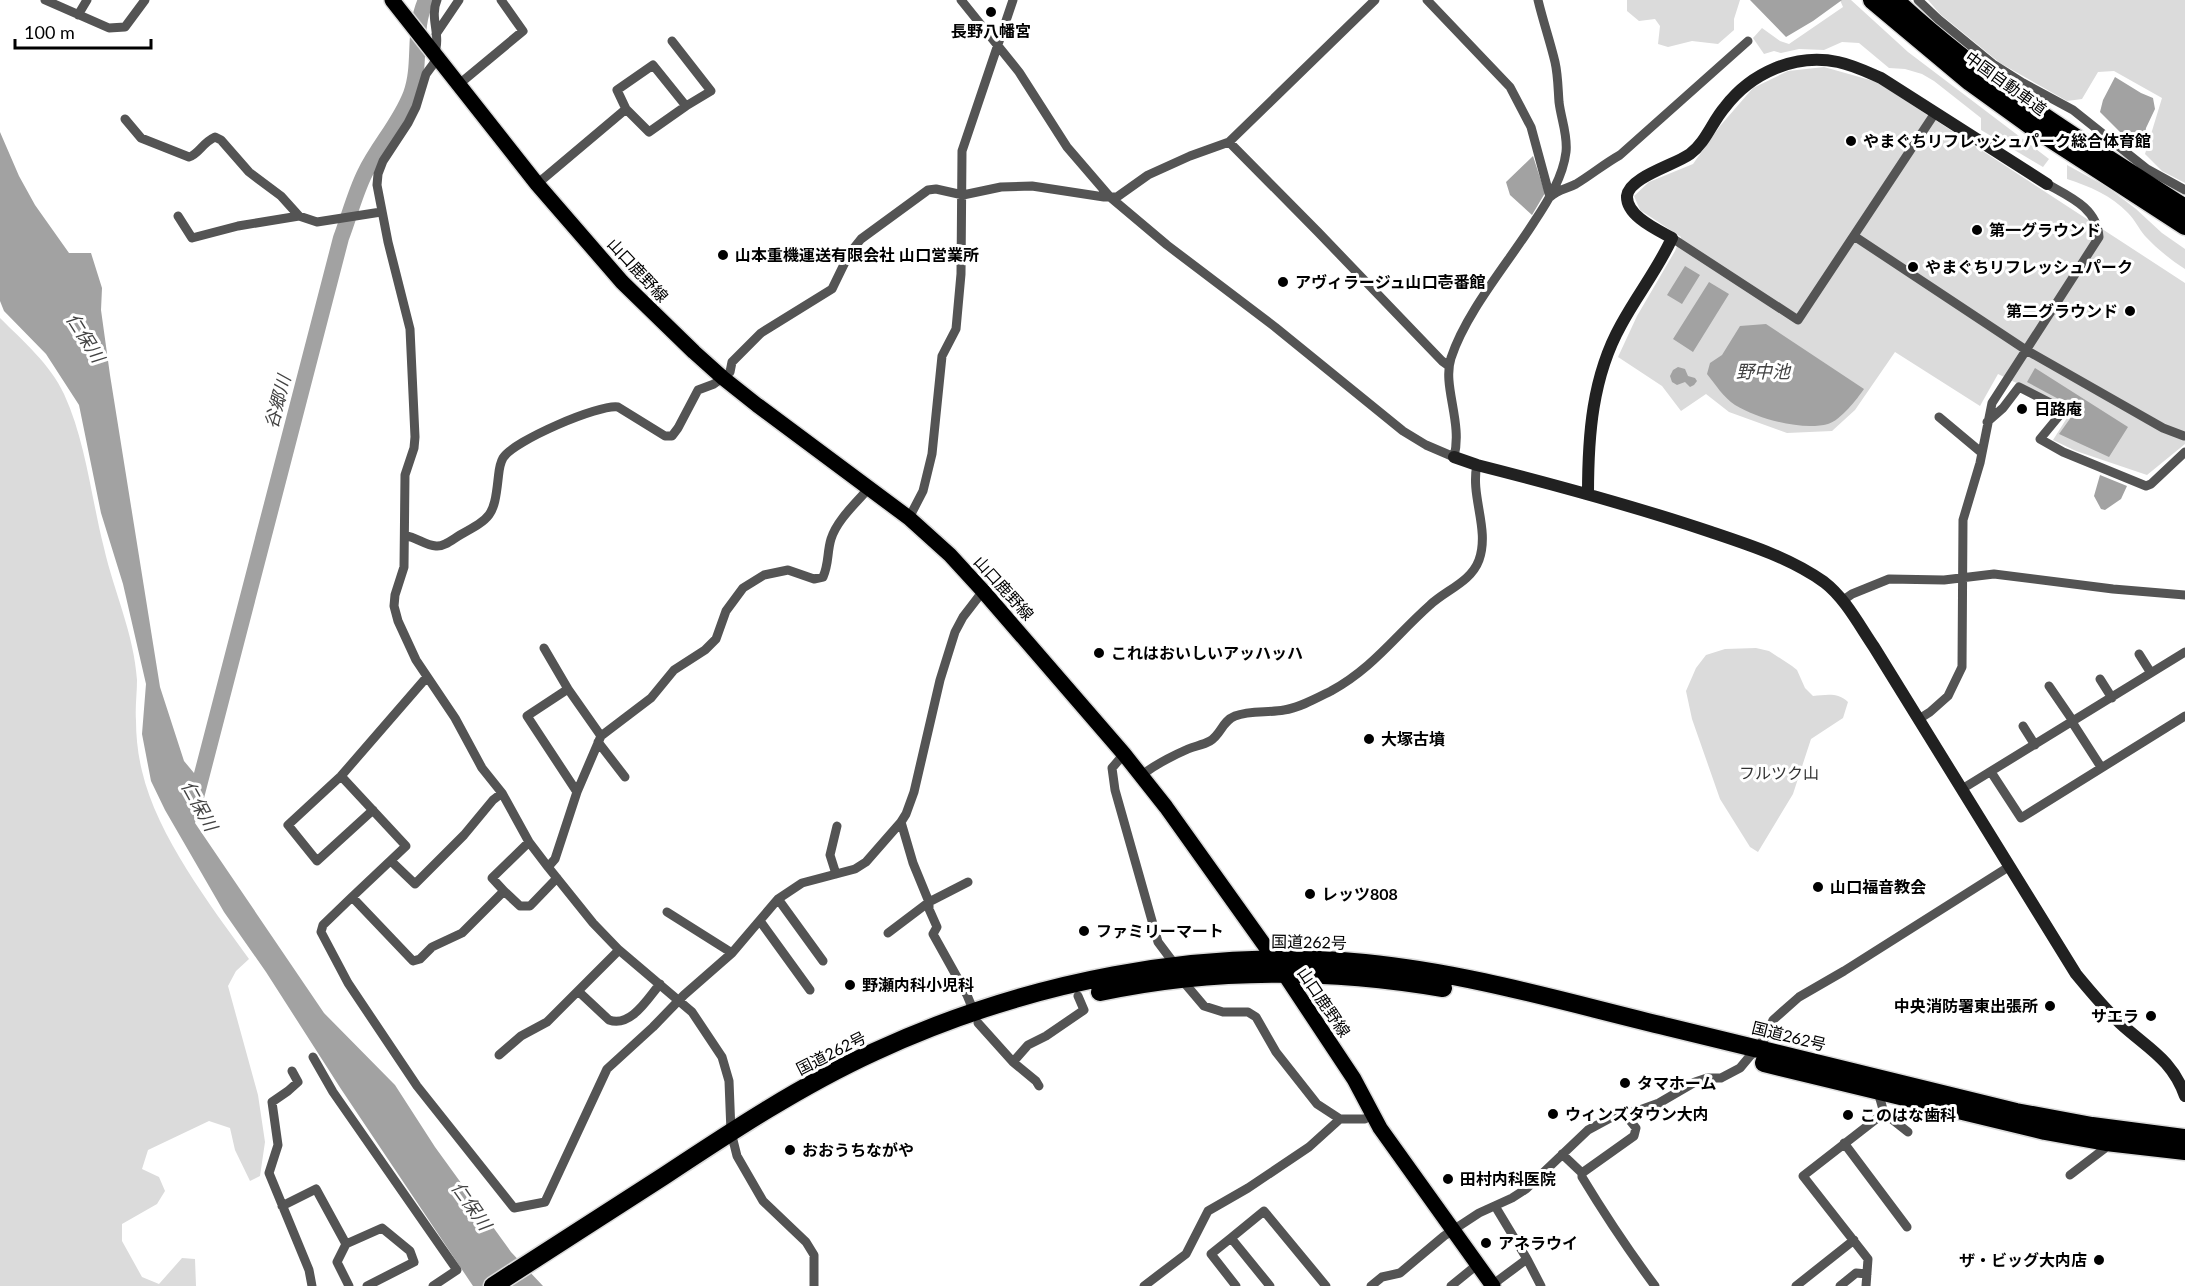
<svg xmlns="http://www.w3.org/2000/svg" width="2185" height="1286" font-family="Lato,'Noto Sans JP',sans-serif">
  <style>
    .green { fill: #dbdbdb }
    .water { fill: #a2a2a2 }
    .lines { fill: none; stroke-linecap: round; stroke-linejoin: round }
    .river { stroke: #a2a2a2; stroke-width: 16 }
    .primary-casing { stroke: #dbdbdb; stroke-width: 18 }
    .highway-casing { stroke: #dbdbdb; stroke-width: 21 }
    .street { stroke: #545454; stroke-width: 9 }
    .secondary { stroke: #212121; stroke-width: 12 }
    .primary { stroke: #000; stroke-width: 15 }
    .highway { stroke: #000; stroke-width: 18 }
    .poi-dot { fill: #000; stroke: #fff; stroke-width: 2 }
    .labels { text-anchor: middle; stroke-width: 6; stroke-linejoin: round; paint-order: stroke }
    .poi-label { font-size: 16px; font-weight: bold; fill: #000; stroke: #fff; text-anchor: start }
    .street-label { font-size: 16px; fill: #000; stroke: #fff }
    .park-label { font-size: 16px; fill: #323232; stroke: #fff }
    .water-label { font-size: 18px; font-style: italic; fill: #434343; stroke: #fff }
  </style>
  <rect width="100%" height="100%" fill="#fff"/>
  <!-- green -->
  <path class="green" d="M1627 0H1740L1734 19V30L1718 44 1692 41 1668 47 1658 44 1660 26 1655 19 1639 21 1627 11Z
    M1840 0H1851L1908 52 2049 159 2043 167 1981 130V118L1934 81 1922 74 1905 69 1889 68 1859 43 1842 42 1824 50 1799 49 1781 53 1774 51 1764 54 1753 38 1762 28 1780 41 1789 44 1843 7Z
    M1928 0H2185V183L2162 171 2145 154 2162 98 2114 71 2098 72 2082 99 2067 101 2000 63 1940 14Z
    M1824 67 1877 82 2185 283V444L2147 475 2076 451 2053 440 2072 410 1998 374 1980 406 1895 352 1855 410 1832 431 1787 433 1729 412 1706 394 1681 411 1662 386 1618 357 1637 316 1675 251 1681 237 1640 210 1634 196 1649 182 1693 164 1720 126 1753 88 1788 71Z
    M2067 165 2107 187 2136 209 2162 233 2185 249V269C2171 260 2157 249 2145 236 2139 229 2135 220 2128 213 2112 196 2089 186 2067 179Z
    M0 318C23 341 50 364 64 394 86 442 91 497 104 548 114 592 134 634 137 680 137 694 135 707 136 721 136 737 138 755 142 771 157 836 211 906 249 959L236 971 228 986 258 1095 265 1142 260 1176 250 1181 235 1150 230 1128 209 1121 148 1150 142 1169 159 1177 165 1191 157 1204 122 1224V1241L142 1277 159 1284 182 1258 195 1259 196 1286H0Z
    M1756 648 1769 651 1792 666 1797 670 1805 688 1813 696C1826 695 1838 692 1848 702L1843 718 1811 739 1793 794 1758 852 1750 847 1720 799 1692 719 1686 691 1696 668 1706 655 1725 649Z"/>
  <!-- water -->
  <path class="water" d="M1750 0H1842L1813 21 1786 37Z
    M2115 77 2141 93 2153 98 2155 109 2146 128 2144 141 2137 149 2100 112 2103 100Z
    M0 132 19 176 35 205 69 253H91L102 288 101 310 110 375 160 687 184 761 204 785 195 823 324 1013 395 1085 435 1147 511 1252 543 1286H473L341 1089 266 972 224 912 165 810 151 781 142 734 146 684 123 584 101 513 79 405 46 354 4 311 0 301Z
    M1533 156 1545 193 1532 215 1510 195 1506 182Z
    M1685 266 1700 275 1682 304 1667 295Z
    M1709 282 1729 294 1693 352 1673 339Z
    M1766 324 1864 389C1857 399 1841 420 1828 424 1802 431 1758 419 1735 405 1724 398 1715 384 1707 374L1710 363 1722 355 1740 326Z
    M1678 367 1685 369 1688 376 1695 378 1697 381 1694 385 1690 387 1685 382 1677 385 1672 382 1670 376 1673 370Z
    M2035 368 2128 427 2109 457 2059 434 2077 409 2027 382Z
    M2100 475 2127 486 2121 499 2105 510 2101 509 2094 496Z"/>
  <g class="lines">
    <!-- river -->
    <path class="river" d="M195 801 341 238C349 217 355 193 365 173 378 146 400 123 411 94 422 64 412 30 426 0"/>
    <!-- primary casing -->
    <g class="primary-casing">
      <path id="primary" d="M392 0 537 184 622 282 694 352 723 378 757 405 909 518 950 555 983 591 1124 754 1166 807 1275 960 1354 1079 1380 1128 1493 1286"/>
    </g>
    <!-- highway casing -->
    <g class="highway-casing">
      <path id="highway" d="M1872 0 1970 82 2031 126 2185 226
        M1895 0C1983 82 2085 144 2185 208
        M1100 992C1212 968 1330 969 1443 988
        M1764 1063 2045 1131 2106 1142 2185 1151
        M493 1286C550 1249 607 1213 664 1176 732 1131 800 1086 874 1052 1025 982 1199 947 1365 963 1468 973 1568 1003 1668 1027 1784 1055 1900 1083 2016 1112L2092 1126 2185 1138"/>
    </g>
    <!-- street -->
    <path class="street" d="M45 0 109 28 125 27 145 0
      M961 0 1019 72 1067 147 1110 197 1167 245 1275 327 1403 431 1426 445 1454 457C1463 422 1442 386 1451 358 1466 312 1508 263 1534 222 1548 201 1563 177 1566 152 1568 135 1561 119 1559 102 1558 89 1558 75 1555 62 1550 41 1543 21 1538 0
      M1427 0 1510 87 1531 127 1550 197C1558 189 1567 189 1576 184 1591 175 1604 164 1620 155L1748 41
      M1918 0 1938 19 1993 64 2023 83 2073 110 2147 169 2185 190
      M78 15 87 0
      M436 34 459 0
      M672 41 711 91 686 106
      M434 54C442 36 429 18 437 0
      M437 59 426 74 416 107 408 123 383 161 378 174 377 185 388 242 410 329 415 437 414 448 405 475 404 567 395 595 394 606 398 621 416 660 455 718 482 768 502 793 529 842 548 867 593 923 619 950 692 1012 722 1057 729 1081 731 1132 737 1156 763 1201 806 1242 814 1255V1286
      M458 85 523 31 501 0
      M125 119 141 138 189 157C199 154 202 143 215 137L221 140 249 172 281 196 299 216
      M1229 142 1318 232 1442 361 1449 366
      M537 184 626 109 649 132 686 106 653 65 617 90 626 109
      M178 216 192 238 238 226 299 216 317 222 381 212
      M1854 236 2026 350 2163 428 2184 436
      M1672 238 1798 320 1935 113
      M1939 417 1982 453
      M1987 422 2003 408 2019 387 2064 410 2040 439 2063 452 2146 486 2151 484 2185 452
      M909 518 923 491 932 454 942 356 956 329 961 274 962 151 1013 0
      M406 536C416 537 425 545 436 546 444 547 453 539 460 535 491 518 494 516 498 480 499 472 499 465 503 458 513 441 599 404 618 407L665 436H672L678 428 698 390 714 384 730 372 732 362 761 333 832 289 849 254 861 239 928 190 936 189 963 195 1001 187 1032 186 1104 197H1117L1148 175 1190 156 1229 142 1375 0
      M1842 601 1852 594 1889 579 1944 580 1994 574 2113 589 2185 595
      M544 648 568 689
      M2139 654 2151 673
      M2100 679 2112 698
      M2049 686 2073 721
      M1919 719 1930 712 1948 696 1962 667 1963 520 1980 463 1992 403 2099 237C2097 208 2070 197 2047 184
      M2072 722 2101 767
      M2023 726 2035 745
      M598 742 625 777
      M1124 754 1112 768 1115 790 1158 942 1176 966
      M1991 772 2021 818 2185 716
      M341 776 406 846 352 897 413 961 420 959 432 947 462 933 504 891 492 878 529 842
      M1141 776C1155 764 1172 756 1188 749 1195 746 1203 745 1210 741 1221 735 1222 721 1235 716 1250 710 1268 713 1284 710 1299 708 1317 698 1331 691 1373 668 1395 636 1430 605 1446 590 1471 582 1479 560 1490 529 1470 496 1477 465
      M1962 789 2185 652
      M577 792 527 716 568 689 601 736
      M373 810 317 861 288 825 341 776 426 678
      M391 861 415 884 464 835 493 800 502 793
      M548 867 555 859 577 792 601 736 651 698 674 670 705 650 716 639 726 611 743 588 764 575 788 570 814 579 823 577C829 564 827 552 831 539 837 520 856 503 869 488
      M836 874 830 855 837 826
      M968 882 929 902V909L937 927 933 934 967 995 974 1012
      M504 891 520 906H530L557 878
      M352 897 323 925 321 932 348 983 417 1086 514 1208 545 1202 607 1069 653 1027 684 995 732 953 778 899 802 883 855 869 866 862 901 822 906 814 914 792 940 680 955 632 963 617 983 591
      M778 899 823 961
      M667 912 732 953
      M760 921 810 990
      M888 933 929 902 913 863 901 822
      M1182 980 1204 1006 1223 1012H1248L1256 1017 1276 1052 1317 1104 1340 1119H1365L1373 1113
      M578 991 609 1020C631 1028 648 998 660 984
      M978 1023 1013 1062 1036 1081 1039 1086
      M499 1055 521 1036 547 1022 619 950
      M313 1057 333 1092 457 1270 433 1286
      M1013 1062 1028 1045 1046 1036 1084 1010 1078 996
      M292 1071 298 1082 288 1091 272 1102 278 1145 269 1173 309 1270 312 1286
      M1884 1113 1908 1132
      M1844 1143 1907 1227
      M1562 1154 1582 1173V1177C1605 1215 1629 1251 1655 1286
      M1582 1173 1634 1136 1636 1128 1627 1117 1626 1113
      M2070 1175 2104 1149 2106 1142
      M282 1206 316 1189 346 1244
      M1231 1238 1211 1254 1236 1286
      M1527 1259 1541 1286
      M1492 1285 1527 1259 1495 1206
      M349 1286 337 1262 346 1244 382 1228 410 1251 414 1262 367 1286
      M1144 1286 1186 1254 1208 1211 1248 1188 1309 1147 1340 1119
      M1270 1286 1231 1238 1264 1211 1326 1286
      M1371 1286 1382 1277 1400 1273 1444 1236 1479 1213 1512 1198 1526 1189 1588 1130 1612 1117 1637 1111 1659 1103 1695 1082 1707 1078H1721L1740 1068 1765 1038 1773 1020 1799 997 1844 971 2010 866
      M1451 1286 1478 1264
      M1796 1286 1854 1240
      M1840 1286 1856 1273 1867 1274
      M1866 1286 1868 1259 1803 1176 1884 1113 1877 1088"/>
    <!-- secondary -->
    <path class="secondary" d="M1454 457 1477 465C1556 485 1634 506 1711 532 1750 545 1790 558 1824 582 1845 598 1859 625 1874 647L2076 974C2090 991 2104 1008 2120 1023 2147 1048 2172 1059 2185 1096
      M1588 494C1588 436 1592 377 1621 325 1637 295 1658 269 1672 238 1658 230 1626 216 1627 196 1629 177 1675 165 1690 154 1706 142 1712 122 1725 107 1751 73 1795 53 1838 62 1853 65 1867 72 1881 78L2047 184"/>
    <!-- primary -->
    <use href="#primary" class="primary"/>
    <!-- highway -->
    <use href="#highway" class="highway"/>
  </g>
  <!-- markers -->
  <g class="poi-dot">
    <circle cx="991" cy="12" r="6"/>
    <circle cx="1851" cy="141" r="6"/>
    <circle cx="1977" cy="230" r="6"/>
    <circle cx="723" cy="255" r="6"/>
    <circle cx="1913" cy="267" r="6"/>
    <circle cx="1283" cy="282" r="6"/>
    <circle cx="2130" cy="311" r="6"/>
    <circle cx="2022" cy="409" r="6"/>
    <circle cx="1099" cy="653" r="6"/>
    <circle cx="1369" cy="739" r="6"/>
    <circle cx="1818" cy="887" r="6"/>
    <circle cx="1310" cy="894" r="6"/>
    <circle cx="1084" cy="931" r="6"/>
    <circle cx="850" cy="985" r="6"/>
    <circle cx="2050" cy="1006" r="6"/>
    <circle cx="2151" cy="1016" r="6"/>
    <circle cx="1625" cy="1083" r="6"/>
    <circle cx="1553" cy="1114" r="6"/>
    <circle cx="1848" cy="1115" r="6"/>
    <circle cx="790" cy="1150" r="6"/>
    <circle cx="1448" cy="1179" r="6"/>
    <circle cx="1486" cy="1243" r="6"/>
    <circle cx="2099" cy="1260" r="6"/>
  </g>
  <g class="labels">
    <!-- poi labels -->
    <g class="poi-label">
      <text x="991" y="37" text-anchor="middle">長野八幡宮</text>
      <text x="1863" y="147">やまぐちリフレッシュパーク総合体育館</text>
      <text x="1989" y="236">第一グラウンド</text>
      <text x="735" y="261">山本重機運送有限会社 山口営業所</text>
      <text x="1925" y="273">やまぐちリフレッシュパーク</text>
      <text x="1295" y="288">アヴィラージュ山口壱番館</text>
      <text x="2118" y="317" text-anchor="end">第二グラウンド</text>
      <text x="2034" y="415">日路庵</text>
      <text x="1111" y="659">これはおいしいアッハッハ</text>
      <text x="1381" y="745">大塚古墳</text>
      <text x="1830" y="893">山口福音教会</text>
      <text x="1322" y="900">レッツ808</text>
      <text x="1096" y="937">ファミリーマート</text>
      <text x="862" y="991">野瀬内科小児科</text>
      <text x="2038" y="1012" text-anchor="end">中央消防署東出張所</text>
      <text x="2139" y="1022" text-anchor="end">サエラ</text>
      <text x="1637" y="1089">タマホーム</text>
      <text x="1565" y="1120">ウィンズタウン大内</text>
      <text x="1860" y="1121">このはな歯科</text>
      <text x="802" y="1156">おおうちながや</text>
      <text x="1460" y="1185">田村内科医院</text>
      <text x="1498" y="1249">アネラウイ</text>
      <text x="2087" y="1266" text-anchor="end">ザ・ビッグ大内店</text>
    </g>
    <!-- street labels -->
    <g class="street-label">
      <text transform="translate(2006 83) rotate(36)" y="6">中国自動車道</text>
      <text transform="translate(638 270) rotate(47)" y="6">山口鹿野線</text>
      <text transform="translate(1004 588) rotate(48)" y="6">山口鹿野線</text>
      <text transform="translate(1309 942) rotate(1)" y="6">国道262号</text>
      <text transform="translate(1324 1002) rotate(56)" y="6">山口鹿野線</text>
      <text transform="translate(1789 1036) rotate(14)" y="6">国道262号</text>
      <text transform="translate(831 1053) rotate(-27)" y="6">国道262号</text>
    </g>
    <!-- park labels -->
    <g class="park-label">
      <text x="1779" y="779">フルツク山</text>
    </g>
    <!-- water labels -->
    <g class="water-label">
      <text transform="translate(85 338) rotate(58)" y="6">仁保川</text>
      <text x="1763" y="378">野中池</text>
      <text transform="translate(278 402) rotate(-75)" y="6">谷郷川</text>
      <text transform="translate(199 806) rotate(61)" y="6">仁保川</text>
      <text transform="translate(471 1206) rotate(55)" y="6">仁保川</text>
    </g>
  </g>
  <!-- scale -->
  <path d="M15 39v9h136v-9" fill="none" stroke="#000000" stroke-width="3"/>
  <text x="24" y="39" font-size="18" fill="#000000" stroke="#ffffff" stroke-width="4.5" paint-order="stroke">100 m</text>
</svg>
